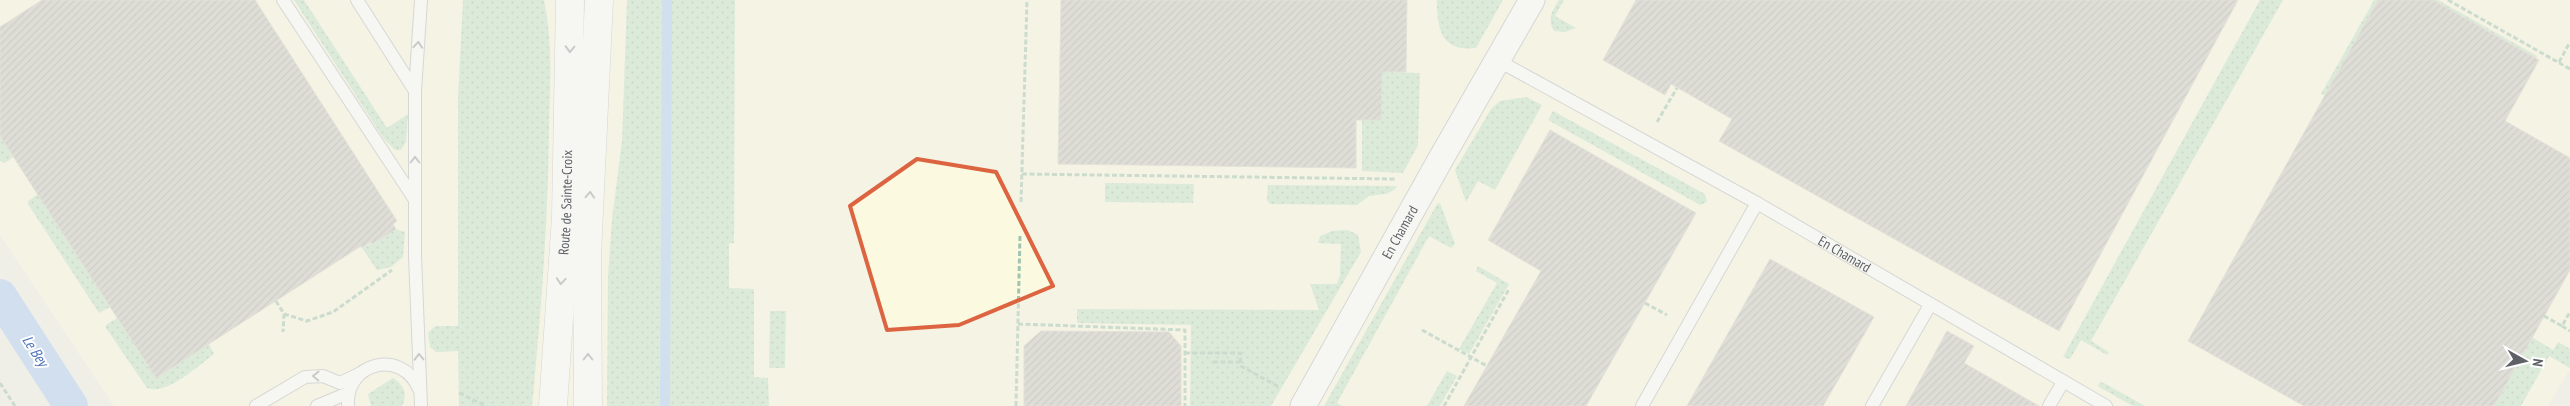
<svg xmlns="http://www.w3.org/2000/svg" width="2570" height="406" font-family="'PT Sans Narrow',sans-serif">
  <style>
    .commercial { fill: #fbf9e0 }
    .grass { fill: url(#grass-dots) }
    .lines { fill: none; stroke-linecap: round; stroke-linejoin: round }
    .stream { stroke: #aecdf8; stroke-width: 10 }
    .canal { stroke: #aecdf8; stroke-width: 34 }
    .building { fill: url(#building-hatch); stroke: #d4d1c6 }
    .service-casing { stroke: #b9bbbf; stroke-width: 14 }
    .minor-casing { stroke: #b9bbbf; stroke-width: 27 }
    .secondary-casing { stroke: #b8babf; stroke-width: 29 }
    .path { stroke: #9fc5b0; stroke-width: 3; stroke-dasharray: 5 2.5; stroke-linecap: butt }
    .service { stroke: #fff; stroke-width: 12 }
    .minor { stroke: #fff; stroke-width: 25 }
    .secondary { stroke: #fff; stroke-width: 28 }
    .oneway { stroke: #9ea0a3 }
    .marked { fill: none; stroke: #dc6441; stroke-width: 4; stroke-linejoin: round }
    .labels { text-anchor: middle; stroke-width: 4; stroke-linejoin: round; paint-order: stroke }
    .street-label { font-size: 14px; fill: #5e6166; stroke: #fff }
    .water-label { font-size: 15px; font-style: italic; fill: #5175bb; stroke: #fff }
  </style>
  <defs>
    <pattern id="grass-dots" width="8" height="8" patternUnits="userSpaceOnUse" patternTransform="scale(1.25)"><rect width="8" height="8" fill="#c6e5ca"/><path d="M2 2h.1M6 6h.1" fill="none" stroke="#a4bda8" stroke-width="1.8" stroke-linecap="round"/></pattern>
    <pattern id="building-hatch" width="6" height="6" patternUnits="userSpaceOnUse" patternTransform="scale(1.25)"><rect width="6" height="6" fill="#cbc9c4"/><path d="M-1 1l2-2M0 6l6-6M5 7l2-2" fill="none" stroke="#a8a7a3"/></pattern>
  </defs>
  <rect width="100%" height="100%" fill="#efefe7"/>
  <!-- commercial -->
  <path class="commercial" d="M0 0H2570V369L2548 406H114L0 235Z"/>
  <!-- grass -->
  <path class="grass" d="M294 0H304L387 128 408 114 406 142 401 150H395L384 139Z
    M463 0H544C553 43 550 85 549 129 548 222 541 314 532 406H459L458 351 436 352 430 347 428 333 435 326H458V98Z
    M627 0H735L734 243H729V288L754 289V377L768 378 769 406H607L608 277 612 219 622 141Z
    M1437 0H1503L1476 48C1441 52 1437 29 1437 0Z
    M1559 0H1564L1555 16 1576 28 1565 32 1554 31C1547 19 1552 11 1559 0Z
    M2260 0H2283L2091 341 2109 352 2107 355 2081 340 2070 359 2063 357Z
    M2374 0H2378L2327 96 2321 94Z
    M2433 0H2438L2537 56 2536 58Z
    M1382 72 1420 73 1418 145 1403 173 1362 171V120Z
    M1526 97 1542 105 1495 190 1478 181 1466 202 1455 170 1491 109 1500 101Z
    M1553 111 1705 194 1707 202 1700 205 1548 120Z
    M0 136 13 157 5 163 0 161Z
    M1105 183 1194 184 1193 203 1105 202Z
    M1268 185 1397 186 1394 190 1386 194 1369 196 1357 205 1270 204 1267 200Z
    M38 194 110 307 99 313 28 204V201Z
    M1440 203 1455 244 1451 248 1429 236 1337 403 1342 406H1324L1437 204Z
    M396 229 405 232 403 257 391 267 377 270 362 248Z
    M1348 230 1358 235 1361 252 1271 406H1190L1191 325 1077 323V309L1319 310 1310 284H1337L1340 275 1341 244 1318 243 1320 236 1332 231Z
    M1478 266 1509 284 1469 354 1459 349 1497 283 1476 271Z
    M770 311H786L785 368H769Z
    M117 318 156 378 209 344 214 354C198 366 166 396 147 388L106 328V325Z
    M2532 337 2553 350 2558 342 2570 349V368L2549 356 2521 406H2494Z
    M1447 371 1457 376 1440 406H1427Z
    M393 378C404 385 408 394 402 406H371L368 394Z
    M2100 382 2104 383 2145 406H2133L2101 388 2098 386Z"/>
  <g class="lines">
    <!-- stream -->
    <path class="stream" d="M665 406 667 0"/>
    <!-- canal -->
    <path class="canal" d="M0 296 71 406"/>
  </g>
  <!-- building -->
  <path class="building" d="M42 0H255L397 221 393 224 396 229 372 244 370 242 362 248 361 246 156 378 0 136V27Z
    M1061 0H1407L1406 72H1382L1381 120H1356V168L1058 164Z
    M1636 0H2238L2059 331 1719 141 1732 119 1671 84 1665 95 1603 60Z
    M2378 0H2433L2539 60 2505 121 2570 158V270L2494 406H2304L2188 341Z
    M1550 130 1696 213 1586 406H1464L1541 271 1488 240Z
    M1770 259 1874 317 1845 368 1823 406H1687Z
    M1041 331 1169 332 1181 346V406H1024V346Z
    M1947 331 1974 346 1964 363 2039 406H1906Z"/>
  <g class="lines">
    <!-- service casing -->
    <g class="service-casing">
      <g id="service">
        <path d="M283 0 415 200"/>
        <path d="M357 0 415 91V256L421 406"/>
        <path id="s1" d="M1497 60 1757 203 2106 406"/>
        <path d="M415 91 421 0"/>
        <path d="M256 406 305 377 323 376 340 383 361 373"/>
        <path d="M317 406 348 393"/>
        <path d="M348 406C345 362 402 348 419 389"/>
        <path d="M1642 406 1757 203"/>
        <path d="M1872 406 1930 305"/>
        <path d="M2049 406 2063 382"/>
      </g>
    </g>
    <!-- minor casing -->
    <g class="minor-casing">
      <g id="minor">
        <path id="s2" d="M1303 406 1439 162 1532 0"/>
      </g>
    </g>
    <!-- secondary casing -->
    <g class="secondary-casing">
      <g id="secondary">
        <path id="s3" d="M553 406 566 217 570 0"/>
        <path d="M588 406 587 254 599 0"/>
      </g>
    </g>
    <!-- path -->
    <path class="path" d="M2448 0 2570 69
      M2559 62 2570 42
      M1657 122 1677 88
      M1022 174 1396 179
      M1021 202 1027 0
      M276 301 284 314 283 332
      M1645 303 1667 315
      M284 314 307 321 333 312 392 270
      M2544 316 2562 326 2570 312
      M1018 324 1185 330V406
      M2562 326 2570 331
      M1422 330 1487 366
      M1185 353H1240L1241 366 1279 387
      M1213 362H1241
      M0 383 15 406
      M459 393 486 406
      M1016 406 1020 235
      M1444 406 1509 289"/>
    <!-- service -->
    <use href="#service" class="service"/>
    <!-- minor -->
    <use href="#minor" class="minor"/>
    <!-- secondary -->
    <use href="#secondary" class="secondary"/>
  </g>
  <!-- one-way arrows -->
  <defs><path id="oneway-chevron" d="M-2-3.5L2.5 0L-2 3.5" fill="none" stroke-width="1.6" stroke-linecap="round" stroke-linejoin="round" transform="scale(1.25)"/></defs>
  <g class="oneway">
    <use href="#oneway-chevron" transform="translate(418 45) rotate(-86)"/>
    <use href="#oneway-chevron" transform="translate(570 49) rotate(92)"/>
    <use href="#oneway-chevron" transform="translate(415 160) rotate(-90)"/>
    <use href="#oneway-chevron" transform="translate(590 195) rotate(-87)"/>
    <use href="#oneway-chevron" transform="translate(561 281) rotate(94)"/>
    <use href="#oneway-chevron" transform="translate(419 357) rotate(-92)"/>
    <use href="#oneway-chevron" transform="translate(588 357) rotate(-90)"/>
    <use href="#oneway-chevron" transform="translate(316 376) rotate(-179)"/>
  </g>
  <!-- marked area -->
  <path d="M0 0H2570V406H0ZM917 159 996 172 1053 286 959 325 887 330 850 206Z" fill="#efefe7" fill-opacity=".55" fill-rule="evenodd"/>
  <path class="marked" d="M917 159 996 172 1053 286 959 325 887 330 850 206Z"/>
  <g class="labels">
    <!-- street labels -->
    <g class="street-label">
      <text dy="5" stroke="none"><textPath href="#s3" startOffset="204">Route de Sainte-Croix</textPath></text>
      <text dy="5" stroke="none"><textPath href="#s2" startOffset="199">En Chamard</textPath></text>
      <text dy="5" stroke="none"><textPath href="#s1" startOffset="398">En Chamard</textPath></text>
    </g>
    <!-- water labels -->
    <g class="water-label">
      <text transform="translate(35 351) rotate(57)" y="5">Le Bey</text>
    </g>
  </g>
  <!-- north arrow -->
  <g transform="translate(2525 361) rotate(98)" stroke="#ffffff" stroke-width="4" paint-order="stroke">
  <path d="M0-4L9 19L0 12L-9 19Z" fill="#5e6166"/>
  <text y="-8" font-size="14" font-weight="bold" text-anchor="middle" fill="#5e6166">N</text>
  </g>
</svg>
